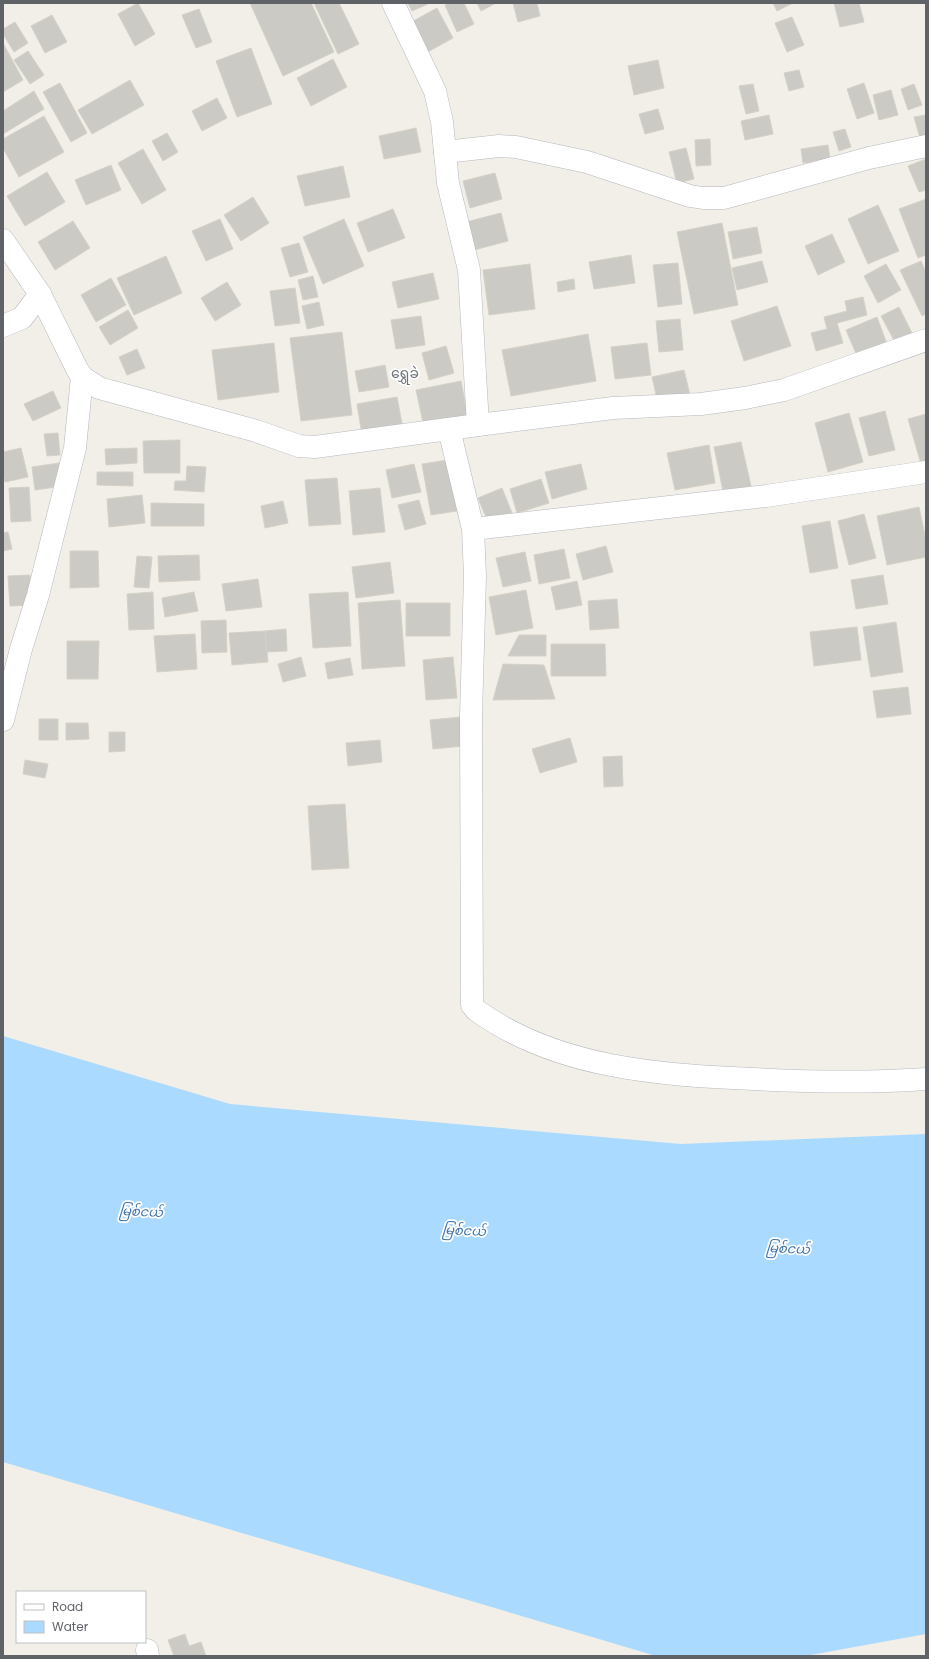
<svg xmlns="http://www.w3.org/2000/svg" width="929" height="1659" font-family="Poppins,'Noto Sans Myanmar',sans-serif">
  <style>
    .water { fill: #aadaff }
    .building { fill: #cccac5; stroke: #d6d1c6 }
    .lines { fill: none; stroke-linecap: round; stroke-linejoin: round }
    .street-casing { stroke: #b5b8bc; stroke-width: 23 }
    .secondary-casing { stroke: #b6babf; stroke-width: 23 }
    .street { stroke: #fff; stroke-width: 22 }
    .secondary { stroke: #fff; stroke-width: 22 }
    .labels { text-anchor: middle; stroke-width: 3.5; stroke-linejoin: round; paint-order: stroke }
    .water-label { font-size: 13px; font-style: italic; fill: #4174aa; stroke: #fff }
    .quarter-label { font-size: 14px; fill: #70757a; stroke: #fff }
  </style>
  <rect width="100%" height="100%" fill="#f1efe8"/>
  <!-- water -->
  <path class="water" d="M3 1036 230 1104 681 1144 926 1134V1634L805 1656H656L3 1462Z"/>
  <!-- building -->
  <path class="building" d="M138 3 155 34 135 46 118 14Z
    M250 3H311L334 52 283 76Z
    M314 3H339L359 44 338 54Z
    M408 3H428V4L412 11Z
    M450 3H464L474 24 457 32 445 5Z
    M477 3H496L481 11Z
    M513 3H537L540 16 518 22Z
    M773 3H793L777 11Z
    M834 3H859L864 22 840 27Z
    M437 8 453 38 424 54 408 24Z
    M199 9 212 42 196 48 182 15Z
    M52 15 67 42 45 53 31 26Z
    M792 17 804 45 787 52 775 23Z
    M15 22 28 43 14 52 3 34V29Z
    M3 43 23 80 3 92Z
    M251 48 272 104 237 117 216 61Z
    M28 51 44 75 30 84 14 60Z
    M333 59 347 87 311 106 297 78Z
    M658 60 664 88 634 95 628 66Z
    M799 70 804 87 789 91 784 73Z
    M130 80 144 105 92 134 78 110Z
    M60 83 87 133 71 142 43 92Z
    M864 83 874 113 857 119 847 89Z
    M753 84 759 111 746 114 739 86Z
    M914 84 922 105 908 110 901 89Z
    M891 90 898 115 879 120 873 95Z
    M34 91 44 109 3 134V111Z
    M217 98 227 118 202 131 192 111Z
    M658 109 664 129 645 134 639 114Z
    M769 115 773 134 745 140 741 121Z
    M926 115V144L922 145 914 117Z
    M44 116 64 152 19 177 3 148V139Z
    M416 128 421 152 384 159 379 136Z
    M845 129 851 147 839 151 833 132Z
    M167 133 178 152 163 161 152 141Z
    M710 139 711 165 696 166 695 140Z
    M828 145 830 159 803 163 801 149Z
    M686 148 694 179 677 183 669 152Z
    M143 149 166 190 142 204 118 163Z
    M926 159V190L919 192 908 166Z
    M111 165 121 190 86 205 75 180Z
    M343 166 350 197 305 206 297 176Z
    M47 172 65 202 25 226 7 196Z
    M495 173 502 199 470 208 463 181Z
    M253 197 269 223 241 241 224 215Z
    M926 199V255L918 258 899 209Z
    M878 205 899 251 868 264 848 219Z
    M393 209 405 238 368 252 357 223Z
    M501 213 508 241 474 250 466 222Z
    M220 219 233 249 206 261 192 231Z
    M344 219 364 266 323 284 303 237Z
    M73 221 90 248 55 270 38 242Z
    M722 223 738 305 694 314 677 232Z
    M757 227 762 253 733 259 728 232Z
    M832 234 845 262 818 275 805 246Z
    M299 243 308 272 290 277 281 248Z
    M631 255 635 283 594 289 589 262Z
    M166 256 182 293 134 315 117 278Z
    M762 261 768 282 737 290 732 268Z
    M921 261 926 272V314L922 316 900 270Z
    M678 263 682 304 658 307 653 265Z
    M530 264 535 309 489 315 483 270Z
    M886 264 901 290 878 303 864 276Z
    M433 273 439 299 398 308 392 282Z
    M313 276 318 297 303 300 298 280Z
    M111 278 126 305 96 322 81 295Z
    M574 279 575 289 558 292 557 282Z
    M227 282 241 305 215 321 201 298Z
    M295 288 300 323 275 326 270 291Z
    M863 297 867 315 837 323 843 343 816 351 811 333 827 329 824 317 847 311 845 301Z
    M319 302 324 325 307 329 302 306Z
    M777 306 791 346 744 361 731 321Z
    M899 307 913 335 896 344 881 316Z
    M128 310 138 328 110 345 99 327Z
    M421 316 425 345 396 349 391 320Z
    M877 317 887 344 857 356 846 330Z
    M680 319 683 350 659 352 656 321Z
    M342 332 352 415 301 421 290 338Z
    M588 334 596 381 511 396 502 350Z
    M274 343 279 392 218 400 212 350Z
    M647 343 651 375 615 379 611 347Z
    M446 346 454 373 429 380 422 353Z
    M137 349 145 368 127 375 119 357Z
    M385 365 389 387 359 392 355 371Z
    M684 370 690 395 658 403 652 377Z
    M461 381 468 418 424 427 416 390Z
    M53 391 61 408 33 421 24 404Z
    M397 397 403 429 362 435 357 404Z
    M885 411 895 450 869 456 859 418Z
    M849 413 863 462 828 472 815 423Z
    M926 414V463L921 464 908 419Z
    M58 433 60 455 47 456 44 434Z
    M180 440V473H144L143 441Z
    M741 442 751 486 723 491 714 447Z
    M709 445 715 483 675 490 667 453Z
    M21 448 28 477 5 482 3 473V452Z
    M137 448V463L106 465 105 449Z
    M454 459 463 510 431 515 422 464Z
    M59 463 63 486 35 490 32 467Z
    M414 464 421 492 392 498 386 470Z
    M581 464 587 489 552 499 545 472Z
    M187 466 206 467 204 492 174 490 175 481H186Z
    M97 472H133V486L97 485Z
    M337 478 341 524 309 526 305 480Z
    M541 479 549 503 517 513 510 489Z
    M29 487 31 521 11 522 9 488Z
    M380 488 385 532 353 535 349 491Z
    M502 488 512 513 488 522 478 498Z
    M142 495 145 523 109 527 107 499Z
    M419 500 426 524 405 530 398 505Z
    M283 501 288 523 265 528 261 506Z
    M151 503 204 504V526H151Z
    M919 507 926 540V557L887 565 877 516Z
    M864 514 876 558 849 565 838 521Z
    M830 521 838 568 810 573 802 526Z
    M8 532 12 549 3 551V533Z
    M606 546 613 572 583 580 576 554Z
    M564 549 570 578 539 584 534 555Z
    M70 551H98L99 587 70 588Z
    M525 552 531 581 503 587 496 558Z
    M199 555 200 580 159 582 158 556Z
    M137 556 152 557 149 588 134 587Z
    M390 562 394 593 356 598 352 567Z
    M30 575 32 605 10 606 8 576Z
    M883 575 888 604 856 609 851 580Z
    M258 579 262 607 226 611 222 584Z
    M577 581 582 605 556 610 551 587Z
    M526 590 533 628 496 635 489 597Z
    M153 592 154 629 129 630 127 594Z
    M194 592 198 611 165 617 162 598Z
    M348 592 351 646 313 648 309 594Z
    M617 599 619 628 590 630 588 601Z
    M400 600 405 666 362 669 358 603Z
    M406 603H450V636H406Z
    M226 620 227 652 202 653 201 621Z
    M896 622 903 672 871 677 863 627Z
    M857 627 861 660 814 666 810 632Z
    M286 629 287 651 267 652 265 631Z
    M265 631 268 662 232 665 229 633Z
    M195 634 197 669 157 672 154 636Z
    M519 635H546V656H508Z
    M67 641H99L98 679H67Z
    M551 644H605L606 676H551Z
    M301 657 306 676 283 682 278 664Z
    M453 657 457 698 426 700 423 660Z
    M350 658 353 675 328 679 325 663Z
    M503 664 544 665 555 699 493 700Z
    M908 687 911 714 877 718 873 691Z
    M461 717 464 746 433 749 430 720Z
    M39 719H58V740H39Z
    M66 723H88L89 739 66 740Z
    M109 732H125V751L109 752Z
    M570 738 577 762 540 773 532 749Z
    M380 740 382 762 348 766 346 743Z
    M622 756 623 786 604 787 603 757Z
    M25 760 48 764 45 778 23 774Z
    M345 804 349 868 312 870 308 806Z
    M185 1634 189 1646 201 1642 206 1656H174L168 1640Z"/>
  <g class="lines">
    <!-- street casing -->
    <g class="street-casing">
      <path id="street" d="M445 152 499 146 516 147 587 162 690 196 703 198H724L869 158 926 146
        M3 326 22 318 40 294
        M478 425 613 408 701 404 745 398 784 390 926 340
        M449 429 473 529 475 576 471 716 472 1005 476 1010C556 1068 659 1075 754 1079 811 1082 868 1083 926 1079
        M473 529 766 496 926 472
        M3 720 21 649 38 595 75 448 82 377
        M147 1650 148 1656"/>
    </g>
    <!-- secondary casing -->
    <g class="secondary-casing">
      <path id="secondary" d="M3 240 40 294 77 369 82 377 99 388 256 431 299 446 315 447 478 425 469 270 448 183 442 122 435 91 393 3"/>
    </g>
    <!-- street -->
    <use href="#street" class="street"/>
    <!-- secondary -->
    <use href="#secondary" class="secondary"/>
  </g>
  <g class="labels">
    <!-- water labels -->
    <g class="water-label">
      <text transform="translate(141 1211) rotate(3)" y="5">မြစ်ငယ်</text>
      <text transform="translate(464 1230) rotate(3)" y="5">မြစ်ငယ်</text>
      <text transform="translate(788 1248) rotate(3)" y="5">မြစ်ငယ်</text>
    </g>
    <!-- quarter labels -->
    <g class="quarter-label">
      <text x="405" y="378">ရွှေခဲ</text>
    </g>
  </g>
  <!-- border -->
  <rect width="929" height="1659" fill="none" stroke="#5f6368" stroke-width="8"/>
  <!-- legend -->
  <rect x="16" y="1591" width="130" height="52" fill="#ffffff" stroke="#bfc1c3"/>
  <rect x="24" y="1604" width="20" height="6" fill="#ffffff" stroke="#bfc1c3"/>
  <text x="52" y="1611" font-size="12" fill="#5f6368">Road</text>
  <rect x="24" y="1621" width="20" height="12" fill="#aadaff" stroke="#bfc1c3"/>
  <text x="52" y="1631" font-size="12" fill="#5f6368">Water</text>
</svg>
